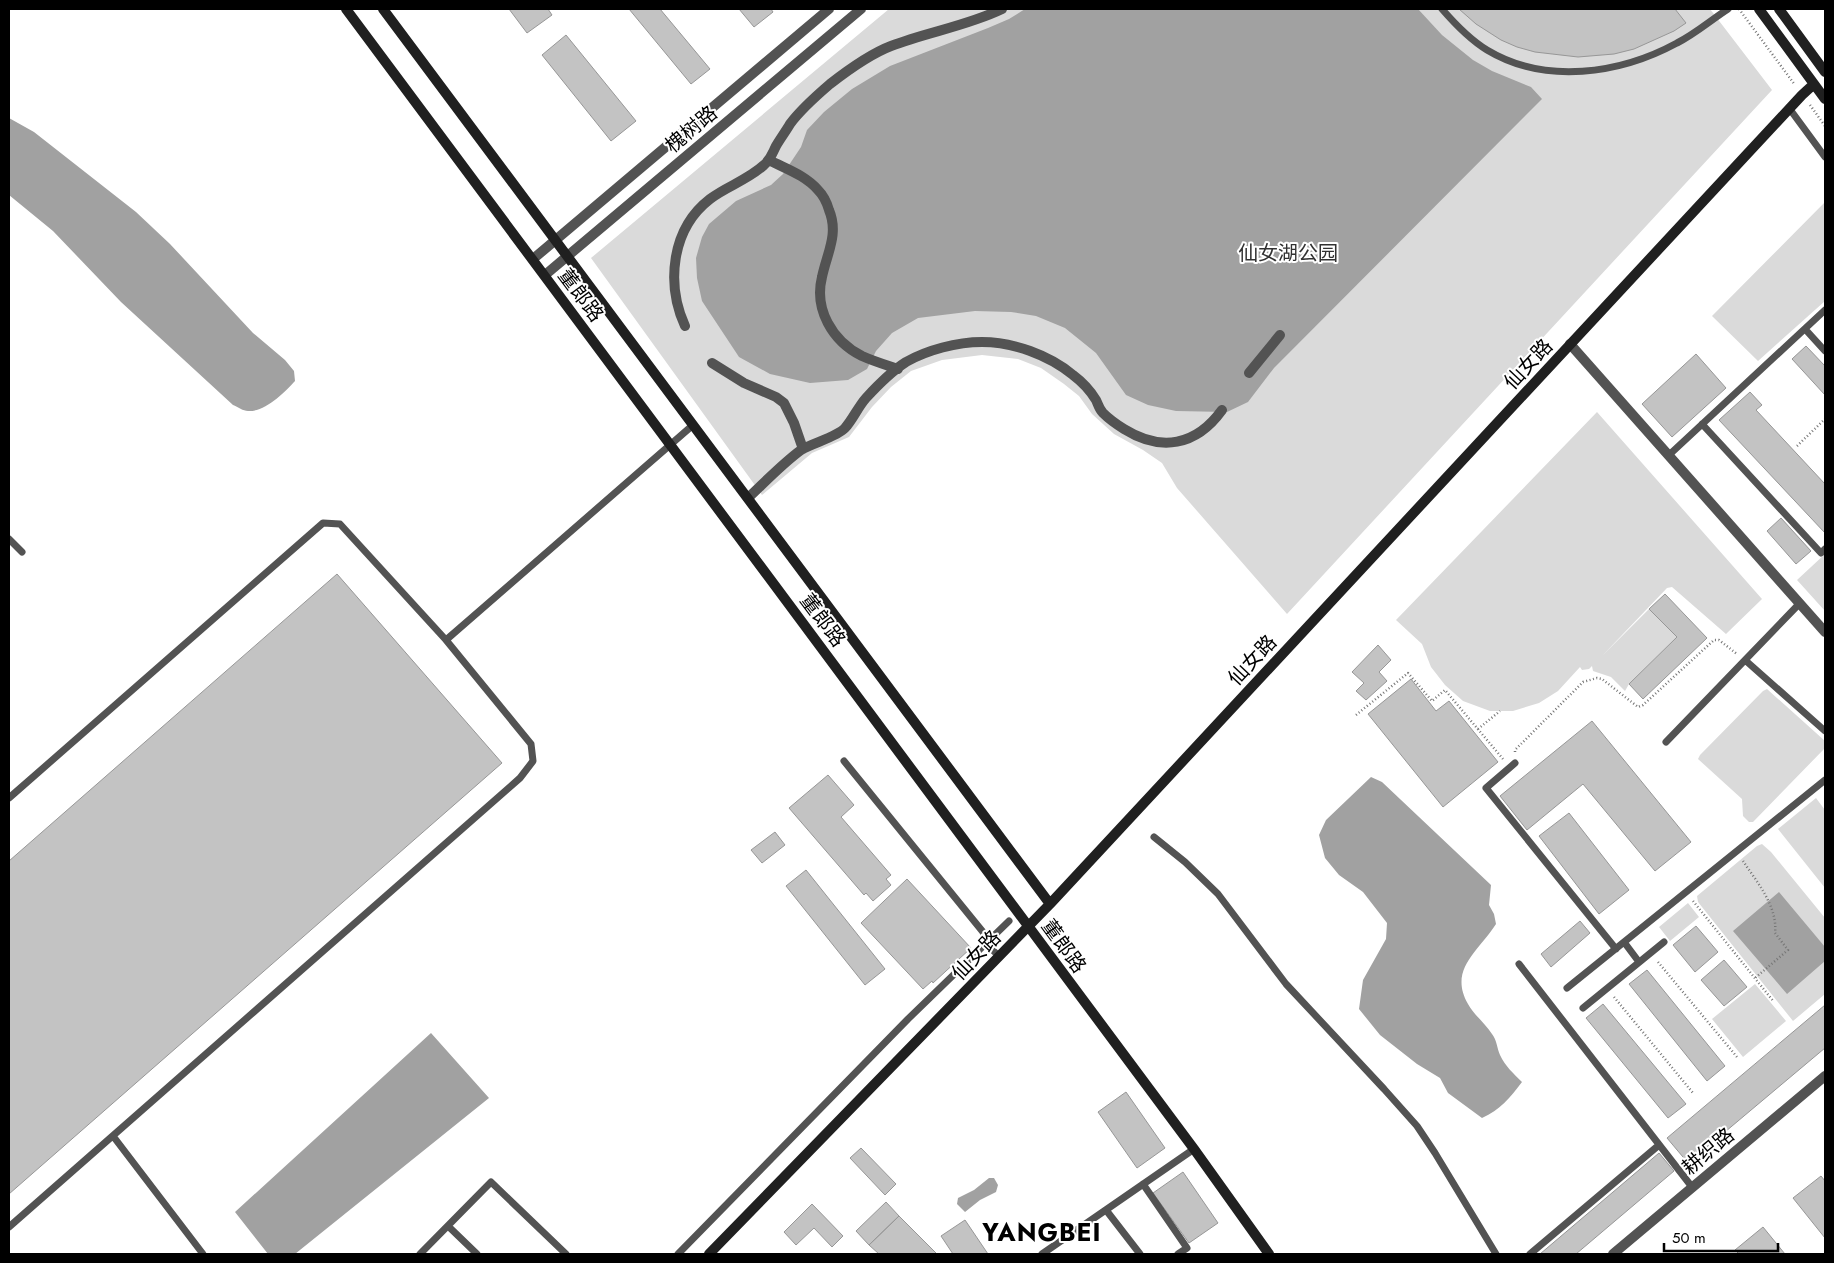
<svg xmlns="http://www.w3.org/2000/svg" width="1834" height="1263" font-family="Jost,'Noto Sans SC',sans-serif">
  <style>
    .green { fill: #dadada }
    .water { fill: #a1a1a1 }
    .building { fill: #c3c3c3; stroke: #979797 }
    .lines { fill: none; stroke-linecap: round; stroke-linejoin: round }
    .path { stroke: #757575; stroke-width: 2.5; stroke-dasharray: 1 2.5; stroke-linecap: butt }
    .lane { stroke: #535353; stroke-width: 7 }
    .street { stroke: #535353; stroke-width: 10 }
    .secondary { stroke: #202020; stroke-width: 10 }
    .labels { text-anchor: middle; stroke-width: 4; stroke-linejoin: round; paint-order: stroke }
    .street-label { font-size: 20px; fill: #000; stroke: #fff }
    .park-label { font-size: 20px; fill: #313131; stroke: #fff }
    .district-label { font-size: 25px; font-weight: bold; letter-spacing: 1px; fill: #000; stroke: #fff }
  </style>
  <rect width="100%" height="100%" fill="#fff"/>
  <!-- green -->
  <path class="green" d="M889 9H1710L1772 90 1287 614 1177 488 1162 463 1143 450 1114 434 1092 414 1079 396 1064 384 1041 368 1018 359 982 355 942 360 911 371 891 387 872 407 849 437 812 453 762 495 591 258Z
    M1825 202V301L1758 361 1712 316Z
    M1597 412 1762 599 1726 634 1672 587 1667 588 1602 656 1649 609 1677 637 1629 684 1625 691 1611 677 1593 671 1592 666 1589 669 1582 670 1580 667 1558 691 1539 703 1513 711H1490L1463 701 1445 685 1431 667 1422 644 1396 620Z
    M1825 554V611L1797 580Z
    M1767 689 1825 741V748L1753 822H1749L1743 816 1742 799 1698 759 1700 755 1763 691Z
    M1816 798 1825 810V888L1778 829Z
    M1762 844 1771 852 1825 918V994L1793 1021 1698 902 1697 896 1757 846Z
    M1688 903 1699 917 1670 941 1659 927Z
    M1755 984 1786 1021 1743 1057 1712 1019Z"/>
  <!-- water -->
  <path class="water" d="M1025 9H1418L1442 35 1473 60 1492 71 1531 87 1542 99 1274 368 1248 402 1227 412 1176 411 1148 405 1126 395 1096 353 1065 328 1036 316 1011 312 975 311 918 318 892 333 876 351 867 369 848 380 810 383 770 374 739 357 702 301 697 278 696 258 702 237 709 224 736 201 771 185 783 174 801 147 807 130 824 112 852 89 890 66 988 28 1009 19Z
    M9 118 34 132 136 212 170 244 253 333 285 360 294 371 295 381C284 393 265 412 248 411 243 411 238 407 233 405L121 302 53 231 9 195Z
    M1371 777 1382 782 1491 885 1489 905 1494 914 1496 924C1479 951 1448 969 1468 1004 1474 1015 1485 1023 1492 1034 1497 1040 1497 1049 1500 1055 1505 1066 1514 1074 1522 1082 1510 1098 1500 1110 1482 1118L1448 1093 1440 1078 1417 1064 1380 1035 1359 1009 1363 980 1386 939 1387 923 1363 892 1339 875 1325 858 1319 835 1326 820Z
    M1779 892 1825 947V961L1787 994 1733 931Z
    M431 1033 489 1098 295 1254H268L235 1212Z
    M989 1178H994L998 1185 996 1192 980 1200 965 1212 957 1204 958 1198 974 1190Z"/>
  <!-- building -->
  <path class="building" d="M509 9H548L552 15 527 33Z
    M629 9H660L710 69 691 84Z
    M739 9H771L773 12 754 27Z
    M1459 9H1675L1686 23 1674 31 1634 49 1614 54 1578 57 1535 52 1517 47 1501 40 1476 24Z
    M566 35 636 121 611 141 542 55Z
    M1806 346 1825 366V395L1792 359Z
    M1696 354 1726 388 1672 437 1642 404Z
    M1750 392 1762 405 1756 410 1825 484V533L1719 420Z
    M1781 518 1811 551 1796 564 1767 531Z
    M337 574 502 763 9 1194V861Z
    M1665 594 1707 638 1643 699 1629 684 1677 637 1649 609Z
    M1378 645 1391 660 1379 672 1387 681 1366 700 1356 691 1364 683 1352 672Z
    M1411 679 1436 711 1449 701 1498 762 1443 807 1368 714Z
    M1592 721 1691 842 1655 871 1583 784 1527 830 1500 796Z
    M828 775 854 805 841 817 891 875 886 879 891 885 873 901 866 893 864 895 789 808Z
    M1569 813 1629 890 1599 914 1539 836Z
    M775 832 785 845 762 863 751 850Z
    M806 870 885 969 865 985 786 886Z
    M907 879 971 948 933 983 932 981 923 989 861 923Z
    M1580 921 1590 933 1551 967 1541 954Z
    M1696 926 1718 952 1695 972 1673 945Z
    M1724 960 1747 987 1724 1006 1701 980Z
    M1647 970 1725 1066 1707 1081 1629 984Z
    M1603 1004 1686 1104 1668 1118 1586 1018Z
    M1825 1005V1048L1688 1163 1667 1138Z
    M1126 1092 1165 1148 1137 1168 1098 1112Z
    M861 1148 896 1184 885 1195 850 1158Z
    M1659 1153 1674 1171 1576 1254H1540Z
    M1183 1172 1218 1223 1189 1243 1153 1193Z
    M1821 1176 1825 1181V1238L1793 1198Z
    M886 1202 899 1216 869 1245 856 1231Z
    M812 1204 843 1236 832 1247 814 1228 796 1245 784 1232Z
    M899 1216 937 1254H879L869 1245Z
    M965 1220 988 1254H953L941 1236Z
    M1763 1227 1785 1254H1739L1735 1250Z"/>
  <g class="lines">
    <!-- path -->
    <path class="path" d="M1739 9 1795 85
      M1810 105 1825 126
      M1797 446 1825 419
      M1356 715 1408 673 1432 701 1445 690 1503 759
      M1478 729 1500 711
      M1515 752V750L1583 682 1597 678 1602 679 1638 707 1643 705 1714 640H1719L1737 654
      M1743 861C1757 882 1778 907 1775 933L1788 950 1755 978
      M1693 901 1774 1002
      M1658 962 1737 1057
      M1614 997 1693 1093"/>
    <!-- lane -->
    <path class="lane" d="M1442 9C1455 24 1469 39 1487 50 1545 85 1620 74 1677 43 1695 34 1711 20 1728 9
      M1789 108 1825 157
      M1805 329 1825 351
      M1702 424 1821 553 1825 549
      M1669 455 1825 310
      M9 539 22 552
      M446 640 693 425
      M1745 660 1825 731
      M1666 742 1800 603
      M844 761 983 932 986 944 999 956
      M1515 763 1486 788 1616 949
      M9 798 323 523 340 524 446 640 531 744 533 761 520 778 9 1227
      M1154 837 1185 862 1218 894 1286 984 1384 1089 1417 1126 1435 1153 1496 1254
      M1624 942 1639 962
      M1519 964 1692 1187
      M1567 988 1825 780
      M1583 1008 1664 942
      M113 1136 203 1254
      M1143 1184 1187 1248 1178 1254
      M1106 1210 1140 1254
      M448 1226 477 1254
      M420 1254 491 1182 566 1254
      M678 1254 908 1019 1009 921
      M1042 1254 1194 1149
      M1530 1254 1659 1145"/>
    <!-- street -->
    <path class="street" d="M769 160C786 169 805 175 818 190 823 195 827 203 829 210 839 234 827 253 822 277 814 309 832 341 862 356 873 361 886 365 898 369
      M533 259 829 9
      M545 275 861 9
      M685 326C666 284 671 229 710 199 727 186 748 180 764 165 771 159 772 154 776 146 780 139 786 131 790 124 801 109 816 96 830 84 848 70 870 54 891 46 927 32 967 26 1002 9
      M1570 344 1825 632
      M712 363 744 383 776 397 784 403 794 423 803 449
      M1249 373 1280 335
      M748 498C765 482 782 464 801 450 812 443 837 437 845 428 853 419 858 407 866 398 877 386 892 371 906 362 927 350 957 342 982 342 1013 342 1049 355 1073 375 1081 381 1090 390 1096 400 1098 404 1099 409 1103 413 1109 419 1116 424 1124 429 1161 452 1196 446 1222 410
      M1613 1254 1825 1076"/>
    <!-- secondary -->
    <path class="secondary" d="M346 9 1194 1149 1269 1254
      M383 9 1050 904
      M1759 9 1825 99
      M1779 9 1825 72
      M709 1254 1050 904 1802 95 1814 84"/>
  </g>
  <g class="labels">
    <!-- street labels -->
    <g class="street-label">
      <text transform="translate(691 129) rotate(-40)" y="7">槐树路</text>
      <text transform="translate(581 295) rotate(53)" y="7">董郎路</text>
      <text transform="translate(1528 364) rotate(-47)" y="7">仙女路</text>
      <text transform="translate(823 620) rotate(53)" y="7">董郎路</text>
      <text transform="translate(1252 660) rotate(-47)" y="7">仙女路</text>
      <text transform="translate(1064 946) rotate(54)" y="7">董郎路</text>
      <text transform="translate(976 955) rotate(-46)" y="7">仙女路</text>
      <text transform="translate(1708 1151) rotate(-40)" y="7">耕织路</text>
    </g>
    <!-- park labels -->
    <g class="park-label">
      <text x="1288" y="260">仙女湖公园</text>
    </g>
    <!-- district labels -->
    <g class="district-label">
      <text x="1042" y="1241">YANGBEI</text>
    </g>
  </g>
  <!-- border -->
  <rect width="1834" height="1263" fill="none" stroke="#000000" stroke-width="20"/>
  <!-- scale -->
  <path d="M1664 1243v8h114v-8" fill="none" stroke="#000000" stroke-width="2.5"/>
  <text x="1672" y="1243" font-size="15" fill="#000000" stroke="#ffffff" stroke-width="4" paint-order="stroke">50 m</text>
</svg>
